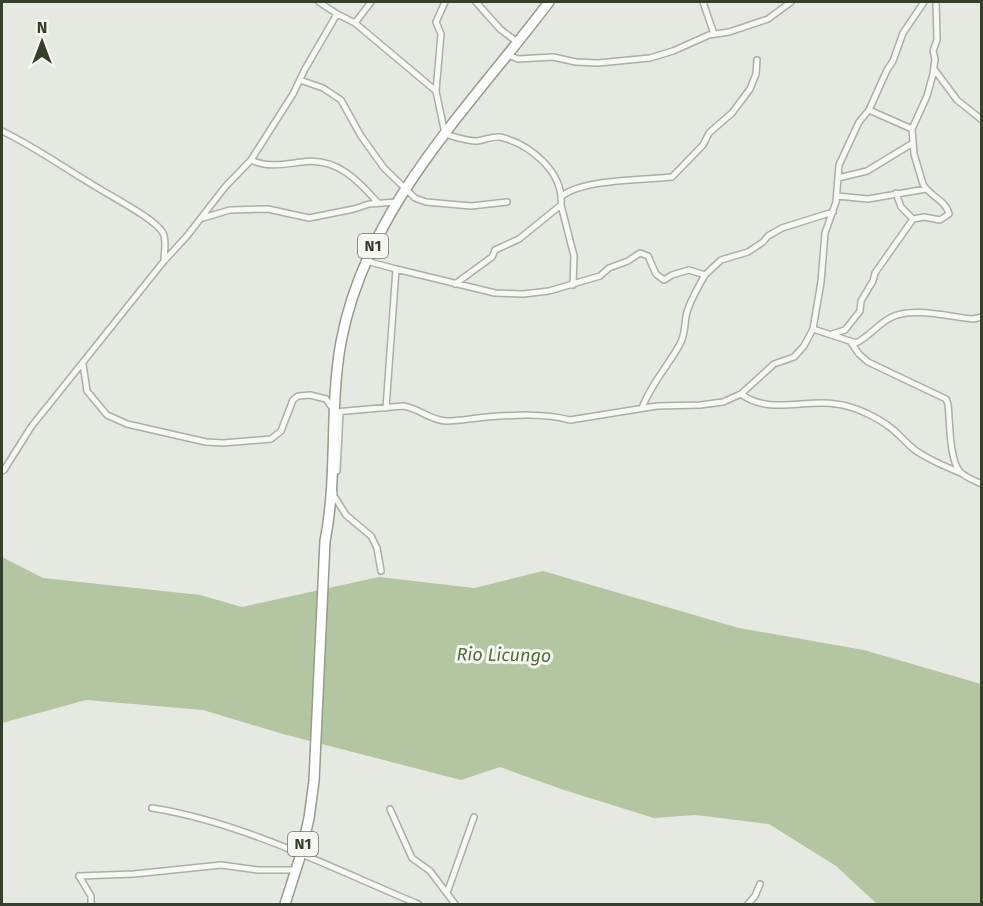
<svg xmlns="http://www.w3.org/2000/svg" width="983" height="906" font-family="'Fira Sans',sans-serif">
  <style>
    .water { fill: #b3c5a1 }
    .lines { fill: none; stroke-linecap: round; stroke-linejoin: round }
    .street-casing { stroke: #a9b0a4; stroke-width: 8 }
    .highway-casing { stroke: #939e8b; stroke-width: 12 }
    .street { stroke: #f6f8f5; stroke-width: 5 }
    .highway { stroke: #fff; stroke-width: 9 }
    .labels { text-anchor: middle; stroke-width: 6; stroke-linejoin: round; paint-order: stroke }
    .shield { fill: #f4f7f2; stroke: #6e7767; stroke-width: 1.5 }
    .shield-label { font-size: 15px; font-weight: bold; fill: #34402c }
    .water-label { font-size: 18px; font-style: italic; fill: #536f3a; stroke: #f4f7f2 }
  </style>
  <rect width="100%" height="100%" fill="#e5e9e2"/>
  <!-- water -->
  <path class="water" d="M2 557 43 578 200 595 242 607 379 577 474 588 543 571 739 628 864 650 981 684V904H877L836 866 769 824 696 815 654 818 564 790 500 767 461 780 283 734 203 710 86 700 2 723Z"/>
  <g class="lines">
    <!-- street casing -->
    <g class="street-casing">
      <path id="street" d="M319 2 337 14
        M476 2 500 29 517 42
        M703 2 714 34
        M355 23 371 2
        M508 55 518 59 553 57 576 62 598 63 650 58 673 51 709 35 729 32 768 19 791 2
        M934 69 957 100 982 120
        M300 80 323 88 341 100 361 136 384 168 415 198 426 202 471 206 507 202
        M436 91 441 34 436 22 445 2
        M869 110 912 129
        M2 131C33 146 60 165 90 183 106 194 155 218 163 233 167 241 164 252 164 261
        M251 160C267 168 285 164 302 162 336 157 358 180 378 203
        M838 178 867 171 913 143
        M896 193 901 207 913 219 924 217 940 220 949 214C946 200 929 196 923 184L914 154 912 129 927 96 933 74 935 59 933 51 937 40 936 2
        M562 196C584 179 644 180 672 177L703 145 709 133 732 113 750 89 756 74 757 60
        M837 196 868 199 926 189
        M203 218 230 210 268 209 309 218 354 209 369 204 397 202
        M366 261 396 269
        M455 284 492 257 495 250 519 239 561 205
        M813 329 821 282 825 233 836 202 839 165 859 122 869 110 887 70 893 61 903 33 924 2
        M832 334 845 330 860 311 861 301 873 281 875 273 913 219
        M850 341 859 354 868 362 946 399 948 404C950 421 949 459 960 472 965 477 975 481 982 484
        M83 364 87 391 107 415 127 424 206 442 223 443 271 439 281 431 293 400 298 396 310 395 326 399 335 412 403 406C419 408 429 420 446 421 460 421 473 418 487 417 514 415 544 413 570 420L657 406 700 405 723 402 741 394 774 364 794 357 804 346 813 329 856 343C869 337 878 324 890 318 911 306 950 317 973 319L982 317
        M741 394C769 415 805 399 836 404 854 406 877 417 891 428 900 435 907 444 915 450 929 460 946 467 961 473
        M386 408 396 269 495 293 523 294 549 291 600 276 609 268 628 261 640 253 648 256 656 274 664 280 672 275 689 270 705 275 721 260 748 252 763 242 768 236 782 228 833 212
        M642 408C651 384 668 366 680 344 686 333 684 323 687 312 691 299 698 287 705 275
        M2 471 4 470 31 427 164 261 187 236 225 187 251 160 293 94 305 69 337 14 355 23 436 91 445 134C455 137 466 141 477 141 485 140 493 136 500 137 530 144 564 172 561 205L574 256 573 285
        M337 471 340 412
        M334 492V496L346 515 371 536 377 548 381 571
        M152 808C242 822 334 869 418 904
        M390 809 412 858 430 871 455 904
        M79 876 134 874 221 865 258 870H295
        M79 876 91 896V904
        M447 893 474 817
        M748 904 755 896 760 884"/>
    </g>
    <!-- highway casing -->
    <g class="highway-casing">
      <path id="highway" d="M285 904 301 854 309 818 314 781 325 541C338 476 329 408 341 342 366 207 470 107 549 2"/>
    </g>
    <!-- street -->
    <use href="#street" class="street"/>
    <!-- highway -->
    <use href="#highway" class="highway"/>
  </g>
  <g class="labels">
    <!-- shield labels -->
    <g class="shield">
      <rect x="358" y="234" width="30" height="24" rx="4.5"/>
      <rect x="288" y="832" width="30" height="24" rx="4.5"/>
    </g>
    <g class="shield-label">
      <text x="373" y="251">N1</text>
      <text x="303" y="849">N1</text>
    </g>
    <!-- water labels -->
    <g class="water-label">
      <text transform="translate(504 655) rotate(1)" y="6">Rio Licungo</text>
    </g>
  </g>
  <!-- border -->
  <rect width="983" height="906" fill="none" stroke="#34402c" stroke-width="6"/>
  <!-- north arrow -->
  <g transform="translate(42 42)" stroke="#f4f7f2" stroke-width="4.5" paint-order="stroke">
  <path d="M0-4.5L10 22L0 15L-10 22Z" fill="#34402c"/>
  <text y="-9" font-size="16" font-weight="bold" text-anchor="middle" fill="#34402c">N</text>
  </g>
</svg>
